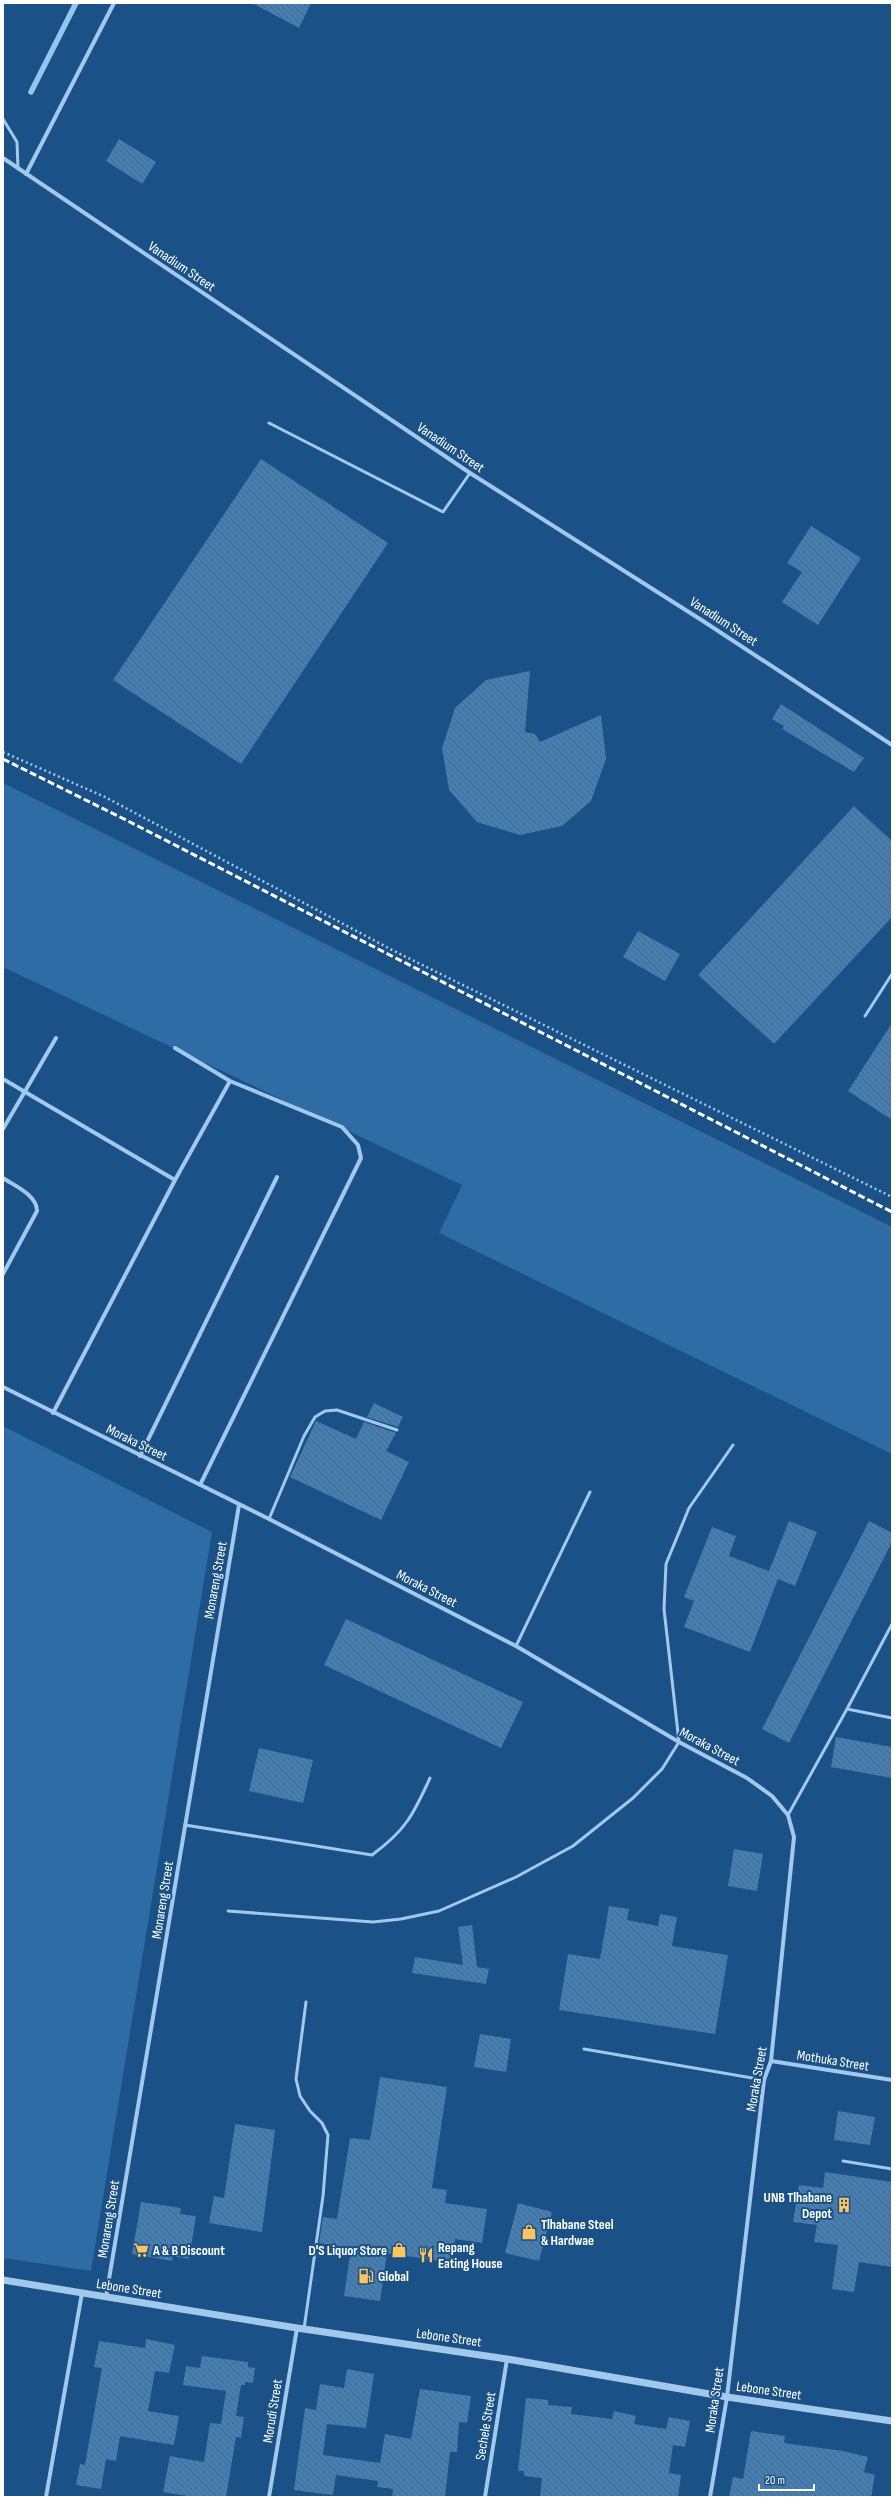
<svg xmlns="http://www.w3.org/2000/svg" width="895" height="2500" font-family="'Sofia Sans Condensed',sans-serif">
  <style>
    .green { fill: #2d6ca4 }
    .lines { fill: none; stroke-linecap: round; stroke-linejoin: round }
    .stream { stroke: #94c5ee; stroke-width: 5.5 }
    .building { fill: url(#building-back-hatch) }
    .path { stroke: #a2c9ec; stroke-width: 2.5; stroke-dasharray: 2 3; stroke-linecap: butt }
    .service { stroke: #a2c9ec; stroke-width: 3 }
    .minor { stroke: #a2c9ec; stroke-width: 4 }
    .tertiary { stroke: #a2c9ec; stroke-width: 7 }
    .rail { stroke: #fff; stroke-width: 3; stroke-dasharray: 7 3; stroke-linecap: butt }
    .labels { text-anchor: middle; stroke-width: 4; stroke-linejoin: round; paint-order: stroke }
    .street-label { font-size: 14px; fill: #fff; stroke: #1a5186 }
    .poi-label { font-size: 14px; font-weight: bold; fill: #fff; stroke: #1a5186; text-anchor: start }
  </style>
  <defs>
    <pattern id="building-back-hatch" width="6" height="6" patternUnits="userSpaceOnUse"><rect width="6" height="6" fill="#477eb1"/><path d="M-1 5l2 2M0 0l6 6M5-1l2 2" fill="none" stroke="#496884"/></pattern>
  </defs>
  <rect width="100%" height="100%" fill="#1a5186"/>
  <!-- green -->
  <path class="green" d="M3 783 892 1227V1454L439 1233 462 1185 3 967Z
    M3 1426 212 1532 91 2271 3 2258Z"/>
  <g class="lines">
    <!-- stream -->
    <path class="stream" d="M31 92 76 3"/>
  </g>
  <!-- building -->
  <path class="building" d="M252 3H311L299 28Z
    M119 139 156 162 142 184 106 161Z
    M261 459 388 543 241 764 113 680Z
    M811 526 861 558 818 625 782 602 802 572 787 563Z
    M530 671 525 732 535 734 540 742 601 715 606 759 591 801 562 826 520 835 477 822 449 790 442 748 455 708 486 680Z
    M781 704 864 758 854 772 782 729 784 726 772 719Z
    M854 806 892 841V917L774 1044 698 975Z
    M638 931 680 954 665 981 623 957Z
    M892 1023V1120L848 1091Z
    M374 1403 403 1417 398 1427 367 1417Z
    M316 1421 356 1439 364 1422 396 1433 386 1451 409 1462 381 1520 290 1477Z
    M789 1521 817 1532 795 1586 778 1579 750 1652 684 1627 694 1601 684 1597 712 1527 736 1536 729 1556 769 1571Z
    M869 1521 892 1533V1542L789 1743 762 1729Z
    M346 1619 523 1702 501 1748 324 1665Z
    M836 1737 892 1747V1778L831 1767Z
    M259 1748 313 1760 303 1803 249 1791Z
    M734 1849 763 1854 757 1891 728 1886Z
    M609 1906 629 1909 627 1920 658 1926 660 1914 677 1917 672 1946 728 1955 715 2034 559 2010 568 1954 600 1959Z
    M472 1925 477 1967 489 1969 486 1984 412 1973 415 1957 463 1965 458 1927Z
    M480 2034 511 2039 506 2072 474 2067Z
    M380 2077 447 2087 432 2188 447 2190 445 2203 487 2209 482 2243 455 2239 452 2263 387 2253 380 2301 344 2296 351 2248 319 2243 323 2217 337 2219 350 2138 370 2140Z
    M838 2111 875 2117 870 2145 834 2140Z
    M235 2124 275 2130 262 2232 209 2223 214 2196 224 2198Z
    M825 2172 892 2182V2267L859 2262 854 2292 832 2289 838 2245 814 2242 817 2225 793 2222 799 2185 823 2188Z
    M141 2202 181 2208 180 2214 196 2216 189 2259 173 2256 172 2261 132 2254Z
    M518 2203 552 2212 539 2261 505 2253Z
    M146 2339 175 2345 169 2373 155 2371 148 2411 179 2416 174 2445 120 2436 116 2461 106 2459 101 2489 76 2485 80 2464 85 2465 102 2368 94 2367 99 2341 145 2348Z
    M202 2356 248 2362V2367L255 2368 253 2383 245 2382V2385H241L236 2416 244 2417 241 2438 236 2437 226 2497H193L163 2492 170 2456 204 2462 210 2423 221 2424 226 2391 183 2385 186 2366 200 2368Z
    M347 2369 374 2374 366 2428 327 2424 323 2455 380 2463 385 2434 411 2439 420 2389 471 2396 467 2423 459 2422 457 2452H450L445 2497H392L393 2489 377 2487 378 2481 336 2475 333 2495 294 2490 305 2408 316 2410 320 2384 344 2388Z
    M526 2398 548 2400V2405L572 2407 571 2414 612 2419 614 2411 636 2416 634 2424 666 2429 669 2417 690 2421 685 2447 673 2445 669 2473 681 2475 678 2497 540 2496 542 2478 524 2476V2471H518Z
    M751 2431 785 2436 784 2443 843 2451 868 2457 864 2472 875 2475 871 2497H729L733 2477 743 2479Z"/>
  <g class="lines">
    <!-- path -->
    <path class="path" d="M3 752 105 797 394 951 892 1197"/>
    <!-- service -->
    <path class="service" d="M3 119 17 142 18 169
      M269 423 443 512 470 473
      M865 1016 892 974
      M269 1519 304 1436 315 1417 325 1411 337 1410 397 1430
      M892 1624 847 1709 892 1718
      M516 1646 590 1492
      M788 1815 847 1709
      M185 1825 372 1855C406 1830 413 1815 430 1778
      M228 1911 373 1922 401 1919 439 1911 516 1877 573 1846 633 1798 662 1769 679 1742 664 1609 666 1564 689 1508 733 1445
      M584 2049 764 2080
      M843 2161 892 2169
      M304 2329 323 2196 328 2135 322 2123 310 2111 300 2096 296 2079 306 2002"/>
    <!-- minor -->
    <path class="minor" d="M3 158 470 473 703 621 892 745
      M26 174 114 3
      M175 1048 230 1081 342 1127 358 1145 361 1158 200 1485
      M3 1079 175 1180
      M3 1129 56 1038
      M3 1178C15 1186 37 1195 37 1211L3 1274
      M3 1387 269 1519 516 1646 679 1742 747 1778 772 1796 788 1815 794 1837 771 2061 764 2080 727 2397 710 2497
      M53 1413 175 1180 230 1081
      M140 1456 277 1177
      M771 2061 892 2080
      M106 2297 239 1505
      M46 2497 82 2293
      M269 2497 297 2328
      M485 2497 507 2359"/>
    <!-- tertiary -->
    <path class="tertiary" d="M3 2280 297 2328 507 2359 727 2397 892 2421"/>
    <!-- rail -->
    <path class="rail" d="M3 759 126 820 892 1212"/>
  </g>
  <!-- icons -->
  <defs>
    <g id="building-bare" transform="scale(1.2)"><path d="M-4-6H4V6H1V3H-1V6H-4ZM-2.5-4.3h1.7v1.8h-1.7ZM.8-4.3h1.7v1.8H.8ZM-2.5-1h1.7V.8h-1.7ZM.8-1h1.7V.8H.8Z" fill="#fec45e" stroke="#1a5186" stroke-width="2.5" paint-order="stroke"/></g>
    <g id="shop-bare" transform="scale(1.2)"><path d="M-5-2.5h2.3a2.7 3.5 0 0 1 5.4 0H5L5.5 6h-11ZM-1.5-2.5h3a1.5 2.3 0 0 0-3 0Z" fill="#fec45e" stroke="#1a5186" stroke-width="2.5" paint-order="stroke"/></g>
    <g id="supermarket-bare" transform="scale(1.2)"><path d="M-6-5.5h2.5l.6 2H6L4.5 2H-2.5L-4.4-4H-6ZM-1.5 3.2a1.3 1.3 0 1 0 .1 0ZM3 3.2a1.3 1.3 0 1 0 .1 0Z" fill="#fec45e" stroke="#1a5186" stroke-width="2.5" paint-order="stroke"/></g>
    <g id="restaurant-bare" transform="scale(1.2)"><path d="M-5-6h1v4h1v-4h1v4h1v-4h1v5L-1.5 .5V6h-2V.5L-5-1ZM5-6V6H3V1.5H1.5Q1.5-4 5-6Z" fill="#fec45e" stroke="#1a5186" stroke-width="2.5" paint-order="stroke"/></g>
    <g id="fuel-bare" transform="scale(1.2)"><path d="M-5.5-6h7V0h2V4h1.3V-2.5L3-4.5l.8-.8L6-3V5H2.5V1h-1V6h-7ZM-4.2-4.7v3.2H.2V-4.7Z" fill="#fec45e" stroke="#1a5186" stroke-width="2.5" paint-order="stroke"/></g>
  </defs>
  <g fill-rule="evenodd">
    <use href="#building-bare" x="844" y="2205"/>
    <use href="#shop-bare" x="529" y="2232"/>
    <use href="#supermarket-bare" x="141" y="2250"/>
    <use href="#shop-bare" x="399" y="2250"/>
    <use href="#restaurant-bare" x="426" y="2255"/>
    <use href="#fuel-bare" x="366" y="2276"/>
  </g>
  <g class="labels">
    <!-- street labels -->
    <g class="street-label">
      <text transform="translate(182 266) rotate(34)" y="5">Vanadium Street</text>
      <text transform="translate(451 447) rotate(34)" y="5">Vanadium Street</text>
      <text transform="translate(724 621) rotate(33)" y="5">Vanadium Street</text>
      <text transform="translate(137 1442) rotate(26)" y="5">Moraka Street</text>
      <text transform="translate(215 1580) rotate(-80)" y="5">Monareng Street</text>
      <text transform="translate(427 1588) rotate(27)" y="5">Moraka Street</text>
      <text transform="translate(710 1746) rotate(28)" y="5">Moraka Street</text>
      <text transform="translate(162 1900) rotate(-81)" y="5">Monareng Street</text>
      <text transform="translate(833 2060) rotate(9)" y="5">Mothuka Street</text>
      <text transform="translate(756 2079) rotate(-80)" y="5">Moraka Street</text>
      <text transform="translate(108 2219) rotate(-81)" y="5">Monareng Street</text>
      <text transform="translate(129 2288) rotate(9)" y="5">Lebone Street</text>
      <text transform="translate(449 2337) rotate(8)" y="5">Lebone Street</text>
      <text transform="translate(769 2390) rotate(8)" y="5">Lebone Street</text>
      <text transform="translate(714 2400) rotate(-82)" y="5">Moraka Street</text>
      <text transform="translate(272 2411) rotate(-81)" y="5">Morudi Street</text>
      <text transform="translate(485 2426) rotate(-81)" y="5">Sechele Street</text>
    </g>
    <!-- poi labels -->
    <g class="poi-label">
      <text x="832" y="2202" text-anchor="end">UNB Tlhabane<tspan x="832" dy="16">Depot</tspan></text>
      <text x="541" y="2229">Tlhabane Steel<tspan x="541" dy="16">&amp; Hardwae</tspan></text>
      <text x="438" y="2252">Repang<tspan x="438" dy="16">Eating House</tspan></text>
      <text x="153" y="2255">A &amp; B Discount</text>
      <text x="387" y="2255" text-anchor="end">D'S Liquor Store</text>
      <text x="378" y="2281">Global</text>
    </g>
  </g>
  <!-- border -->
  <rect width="895" height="2500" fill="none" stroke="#ffffff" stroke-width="8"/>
  <!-- scale -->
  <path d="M759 2484v6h55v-6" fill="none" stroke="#ffffff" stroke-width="2"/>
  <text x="765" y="2484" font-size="12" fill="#ffffff" stroke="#1a5186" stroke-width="3" paint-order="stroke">20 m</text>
</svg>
